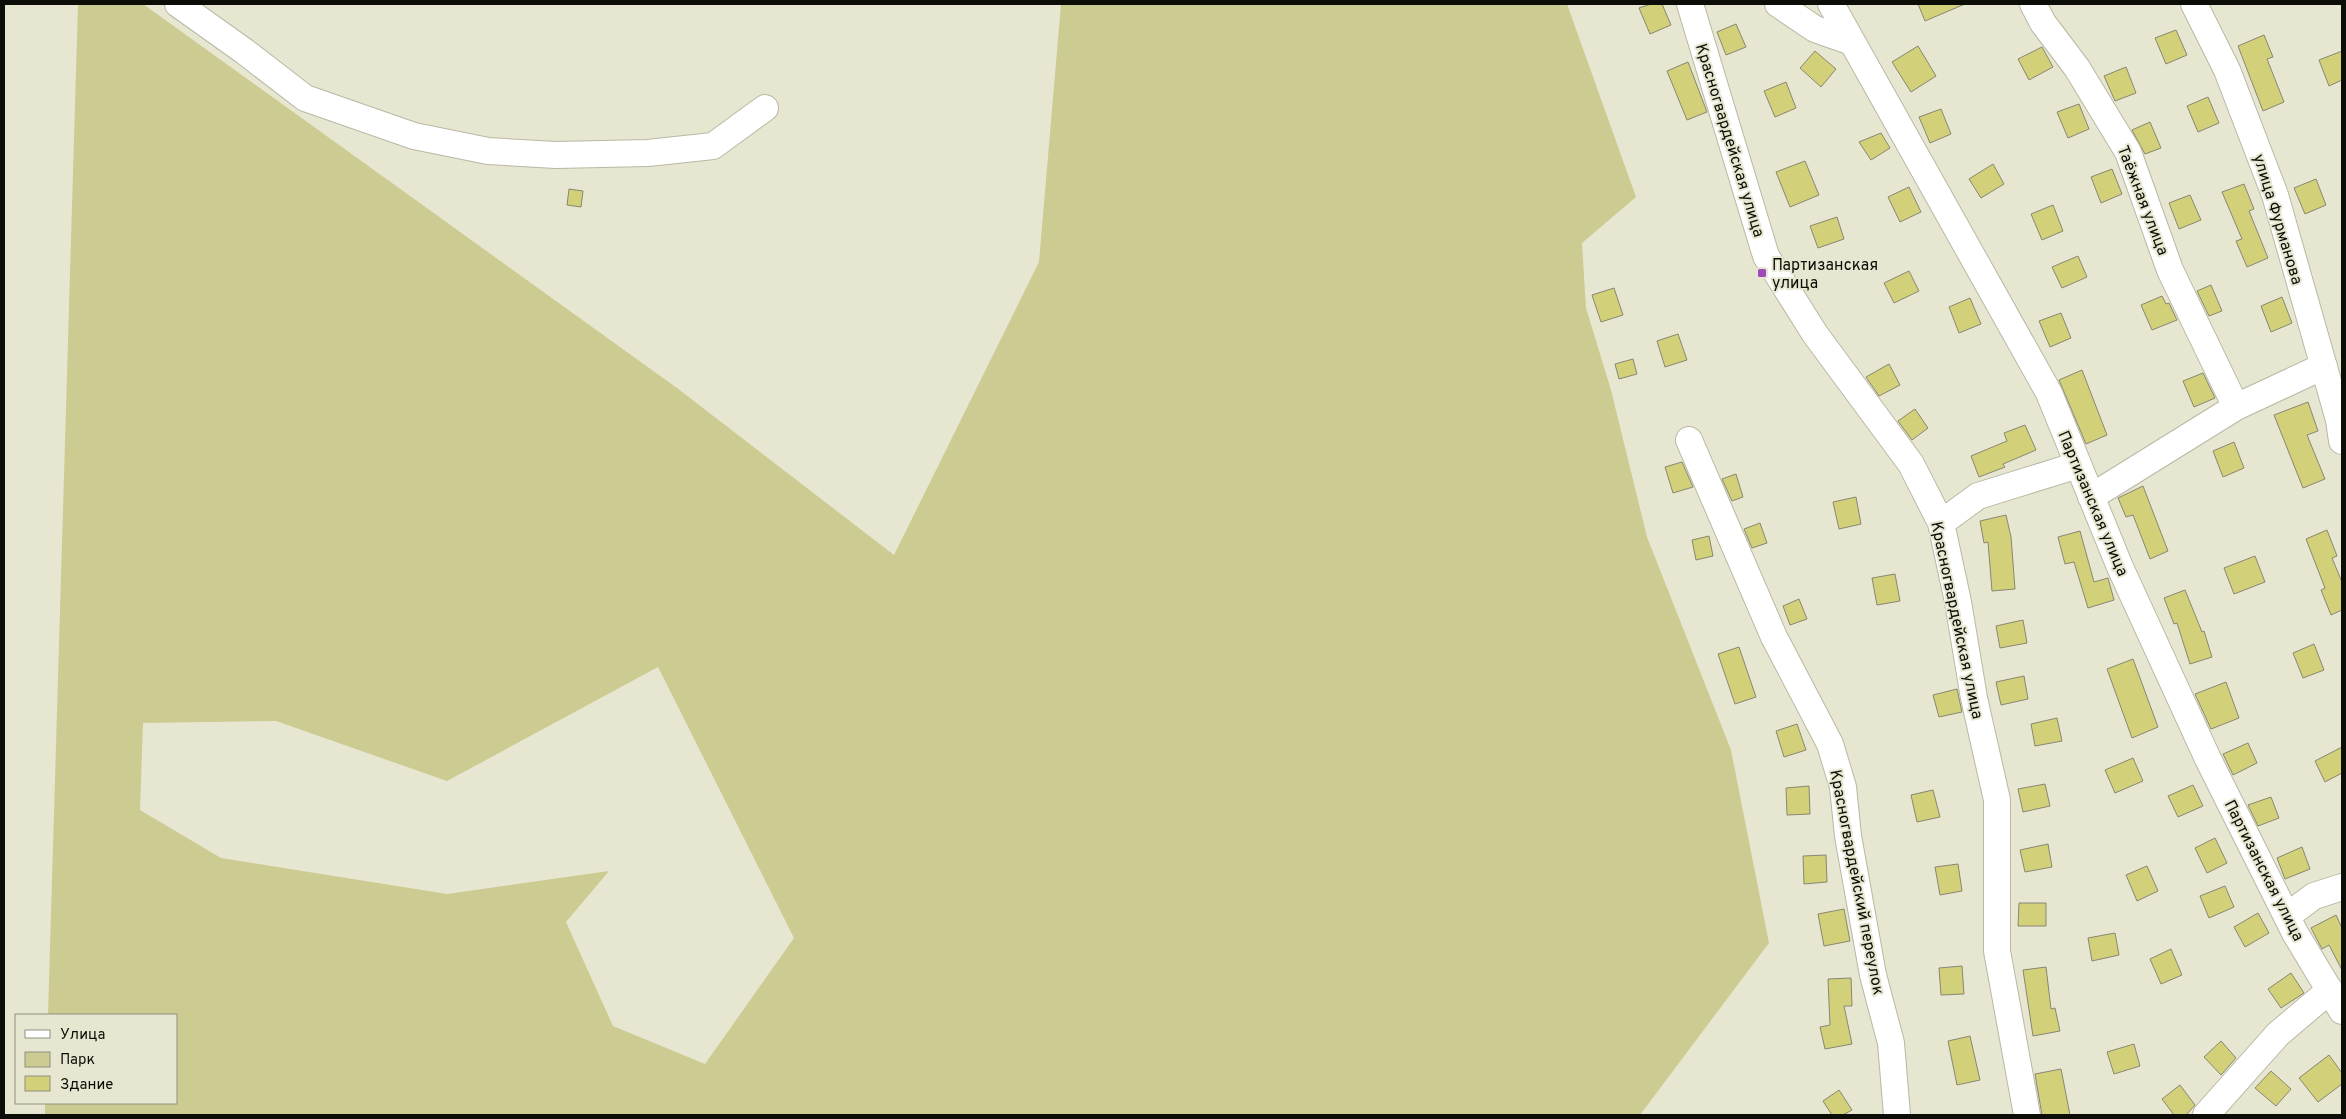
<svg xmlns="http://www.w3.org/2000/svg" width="2346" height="1119" font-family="Overpass,sans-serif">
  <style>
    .green { fill: #cccb92; fill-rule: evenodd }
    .building { fill: #d3d07a; stroke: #878774 }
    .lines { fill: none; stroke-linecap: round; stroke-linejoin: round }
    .minor-casing { stroke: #b8b8a4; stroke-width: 28 }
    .minor { stroke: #fff; stroke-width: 26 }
    .poi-dot { fill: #9e4ab9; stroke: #e7e7d1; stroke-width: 2 }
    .labels { text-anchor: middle; stroke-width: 4; stroke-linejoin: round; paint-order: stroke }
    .street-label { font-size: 16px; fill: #0d0d07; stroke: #e7e7d1 }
    .poi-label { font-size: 16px; fill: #0d0d07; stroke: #e7e7d1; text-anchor: start }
  </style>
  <rect width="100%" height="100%" fill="#e7e7d1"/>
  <!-- green -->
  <path class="green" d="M78 4H143L677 388 894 555 1039 262 1061 4H1567L1636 197 1582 243 1586 308 1611 390 1647 537 1731 750 1769 943 1640 1115H45V1103H176V1015H48ZM658 667 794 938 705 1064 613 1026 566 922 609 871 447 894 221 858 140 810 143 723 276 721 447 781Z"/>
  <!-- building -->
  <path class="building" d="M1651 4H1662L1671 25 1650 34 1639 8Z
    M1918 4H1965L1925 21Z
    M1736 24 1746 47 1726 55 1717 32Z
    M2176 30 2187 55 2166 64 2155 38Z
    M2264 35 2273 57 2267 59 2284 102 2263 111 2238 46Z
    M1918 46 1936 76 1911 92 1892 62Z
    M2042 47 2053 67 2029 80 2018 59Z
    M1815 51 1836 69 1821 87 1800 68Z
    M2342 51V80L2329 86 2319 60Z
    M1688 62 1707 112 1687 120 1667 71Z
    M2126 67 2136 93 2115 101 2104 76Z
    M1786 82 1796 108 1775 117 1764 91Z
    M2208 97 2219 123 2198 132 2187 106Z
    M2079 104 2089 129 2068 138 2057 112Z
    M1941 109 1951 134 1930 143 1919 117Z
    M2150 122 2161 148 2145 154 2132 130Z
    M1881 133 1890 148 1871 160 1859 142Z
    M1805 161 1819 195 1790 207 1776 172Z
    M1993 164 2004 184 1981 198 1969 179Z
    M2112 169 2122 194 2101 203 2091 177Z
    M2316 179 2326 205 2305 214 2294 188Z
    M2244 184 2254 209 2249 211 2268 258 2247 267 2236 241 2242 239 2222 192Z
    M1909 187 1921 212 1900 222 1888 197Z
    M569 189 583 191 581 207 567 205Z
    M2190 195 2201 220 2179 229 2169 203Z
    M2053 205 2063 231 2042 240 2031 214Z
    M1837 217 1844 239 1818 248 1810 226Z
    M2078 256 2087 277 2062 288 2052 267Z
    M1909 271 1919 291 1894 303 1884 283Z
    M2211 285 2222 311 2209 316 2197 291Z
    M1614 288 1623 315 1601 322 1592 295Z
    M2162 296 2166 304 2169 303 2177 320 2152 330 2141 305Z
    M2282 297 2292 323 2271 332 2261 306Z
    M1970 298 1981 324 1959 333 1949 307Z
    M2061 313 2071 338 2050 347 2039 321Z
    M1678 334 1687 360 1665 367 1657 341Z
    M1633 359 1637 374 1619 379 1615 364Z
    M1889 364 1900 385 1879 396 1866 377Z
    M2082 370 2107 435 2086 444 2059 380Z
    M2203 373 2215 398 2194 407 2183 381Z
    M2308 402 2318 431 2307 435 2325 479 2303 488 2274 415Z
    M1915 409 1928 428 1912 440 1898 421Z
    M2025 425 2036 450 2003 464 2005 467 1979 477 1971 456 2007 441 2004 433Z
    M2234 442 2244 468 2223 477 2213 451Z
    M1682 462 1693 487 1673 493 1665 467Z
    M1736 474 1743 497 1732 501 1722 479Z
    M2143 486 2168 551 2150 559 2133 515 2126 517 2118 498Z
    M1856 497 1861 524 1839 529 1833 502Z
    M2006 515 2011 537 2015 589 1992 591 1988 542 1984 543 1980 521Z
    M1760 523 1767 543 1752 548 1744 529Z
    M2327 530 2337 556 2332 558 2342 582V610L2331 615 2321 590 2325 588 2306 539Z
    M2080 531 2094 582 2108 578 2114 600 2088 608 2074 562 2065 564 2058 537Z
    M1709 536 1713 556 1696 560 1692 540Z
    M2255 556 2265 582 2234 594 2224 568Z
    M1895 574 1900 601 1877 605 1872 578Z
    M2185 590 2202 632 2204 631 2212 657 2190 664 2177 623 2174 624 2164 598Z
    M1799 599 1807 619 1790 625 1783 606Z
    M2023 620 2027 643 2000 648 1996 626Z
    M2314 644 2324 670 2303 678 2293 653Z
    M1739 647 1756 697 1735 704 1718 654Z
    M2133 659 2158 727 2132 738 2107 669Z
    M2024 676 2028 699 2001 705 1996 682Z
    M2226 682 2239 718 2211 729 2195 694Z
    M1957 689 1962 712 1939 717 1933 695Z
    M2057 718 2062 741 2035 746 2031 724Z
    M1797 724 1806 750 1784 757 1776 731Z
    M2248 743 2257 763 2233 775 2223 754Z
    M2342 747V773L2325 782 2315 761Z
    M2133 758 2143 781 2115 793 2105 770Z
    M2045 784 2050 806 2023 812 2018 789Z
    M2193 785 2203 806 2178 817 2168 796Z
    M1809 786 1810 814 1787 815 1786 788Z
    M1933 790 1940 817 1917 822 1911 795Z
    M2271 797 2279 818 2258 826 2248 805Z
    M2215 838 2227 863 2207 873 2195 848Z
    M2048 844 2052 867 2025 872 2020 850Z
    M2302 847 2310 869 2285 879 2277 858Z
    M1826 855 1827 882 1804 884 1803 856Z
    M1958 864 1962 891 1940 895 1935 867Z
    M2147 866 2158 891 2137 901 2126 875Z
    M2225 886 2234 907 2209 918 2200 896Z
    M2019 903H2046V926H2018Z
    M1844 909 1850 941 1824 946 1818 914Z
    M2258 913 2269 933 2245 947 2234 927Z
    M2336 915 2342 928V970L2329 945 2322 949 2311 928Z
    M2115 933 2119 955 2092 961 2088 938Z
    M2171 949 2182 975 2161 984 2150 959Z
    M1962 966 1964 994 1941 995 1939 968Z
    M2046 967 2051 1009 2055 1008 2060 1031 2033 1036 2023 970Z
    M2291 973 2304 993 2281 1008 2268 989Z
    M1851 978 1852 1006H1844L1852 1044 1825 1049 1820 1027 1830 1025 1828 979Z
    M1970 1036 1980 1080 1957 1085 1948 1041Z
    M2221 1041 2236 1058 2221 1075 2204 1057Z
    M2134 1044 2140 1066 2114 1074 2107 1052Z
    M2329 1055 2342 1073V1084L2318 1102 2299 1078Z
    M2061 1069 2070 1115H2042L2035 1074Z
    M2271 1071 2291 1089 2276 1106 2255 1088Z
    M2180 1085 2195 1105 2186 1115H2174L2162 1099Z
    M1839 1090 1852 1110 1843 1115H1832L1823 1101Z"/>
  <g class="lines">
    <!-- minor casing -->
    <g class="minor-casing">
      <path id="minor" d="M178 4 244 51 305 98 414 136 488 151 556 155 648 153 713 146 765 108
        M1690 4 1766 256 1815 334 1911 464 1941 523 1958 602 1974 698 1997 800V951L2027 1115
        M1778 4 1815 29 1852 42
        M1831 4 2049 393 2120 567 2208 759 2295 933 2342 1011
        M2033 4 2043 23 2077 68 2128 152 2170 270 2236 407
        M2194 4 2227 70 2275 195 2339 420 2342 441
        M1689 440 1774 637 1830 744 1843 787 1848 836 1873 975 1891 1043 1897 1115
        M2091 497 2236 407 2324 366
        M1941 523 1978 496 2078 465
        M2287 916 2314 896 2342 887
        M2206 1115 2278 1034 2330 990"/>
    </g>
    <!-- minor -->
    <use href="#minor" class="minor"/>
  </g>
  <!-- markers -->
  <rect class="poi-dot" x="1757" y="268" width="10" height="10" rx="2.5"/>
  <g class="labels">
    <!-- street labels -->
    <g class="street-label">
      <text transform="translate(1731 140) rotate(73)" y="6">Красногвардейская улица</text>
      <text transform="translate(2144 200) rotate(69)" y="6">Таёжная улица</text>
      <text transform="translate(2279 219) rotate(73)" y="6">улица Фурманова</text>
      <text transform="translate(2094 503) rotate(67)" y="6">Партизанская улица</text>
      <text transform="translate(1958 620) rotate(78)" y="6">Красногвардейская улица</text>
      <text transform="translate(2265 870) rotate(63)" y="6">Партизанская улица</text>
      <text transform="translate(1858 882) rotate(79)" y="6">Красногвардейский переулок</text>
    </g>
    <!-- poi labels -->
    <g class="poi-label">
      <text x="1772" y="270">Партизанская<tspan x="1772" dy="18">улица</tspan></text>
    </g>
  </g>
  <!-- border -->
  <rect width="2346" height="1119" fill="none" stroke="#0d0d07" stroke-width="10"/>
  <!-- legend -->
  <rect x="15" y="1014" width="162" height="90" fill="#e7e7d1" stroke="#909080"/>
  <rect x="25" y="1030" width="25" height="8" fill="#ffffff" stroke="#909080"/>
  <text x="60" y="1039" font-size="15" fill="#0d0d07">Улица</text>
  <rect x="25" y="1052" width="25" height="15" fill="#cccb92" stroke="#909080"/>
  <text x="60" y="1064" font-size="15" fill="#0d0d07">Парк</text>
  <rect x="25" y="1076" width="25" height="15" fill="#d3d07a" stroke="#909080"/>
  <text x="60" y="1089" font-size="15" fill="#0d0d07">Здание</text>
</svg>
